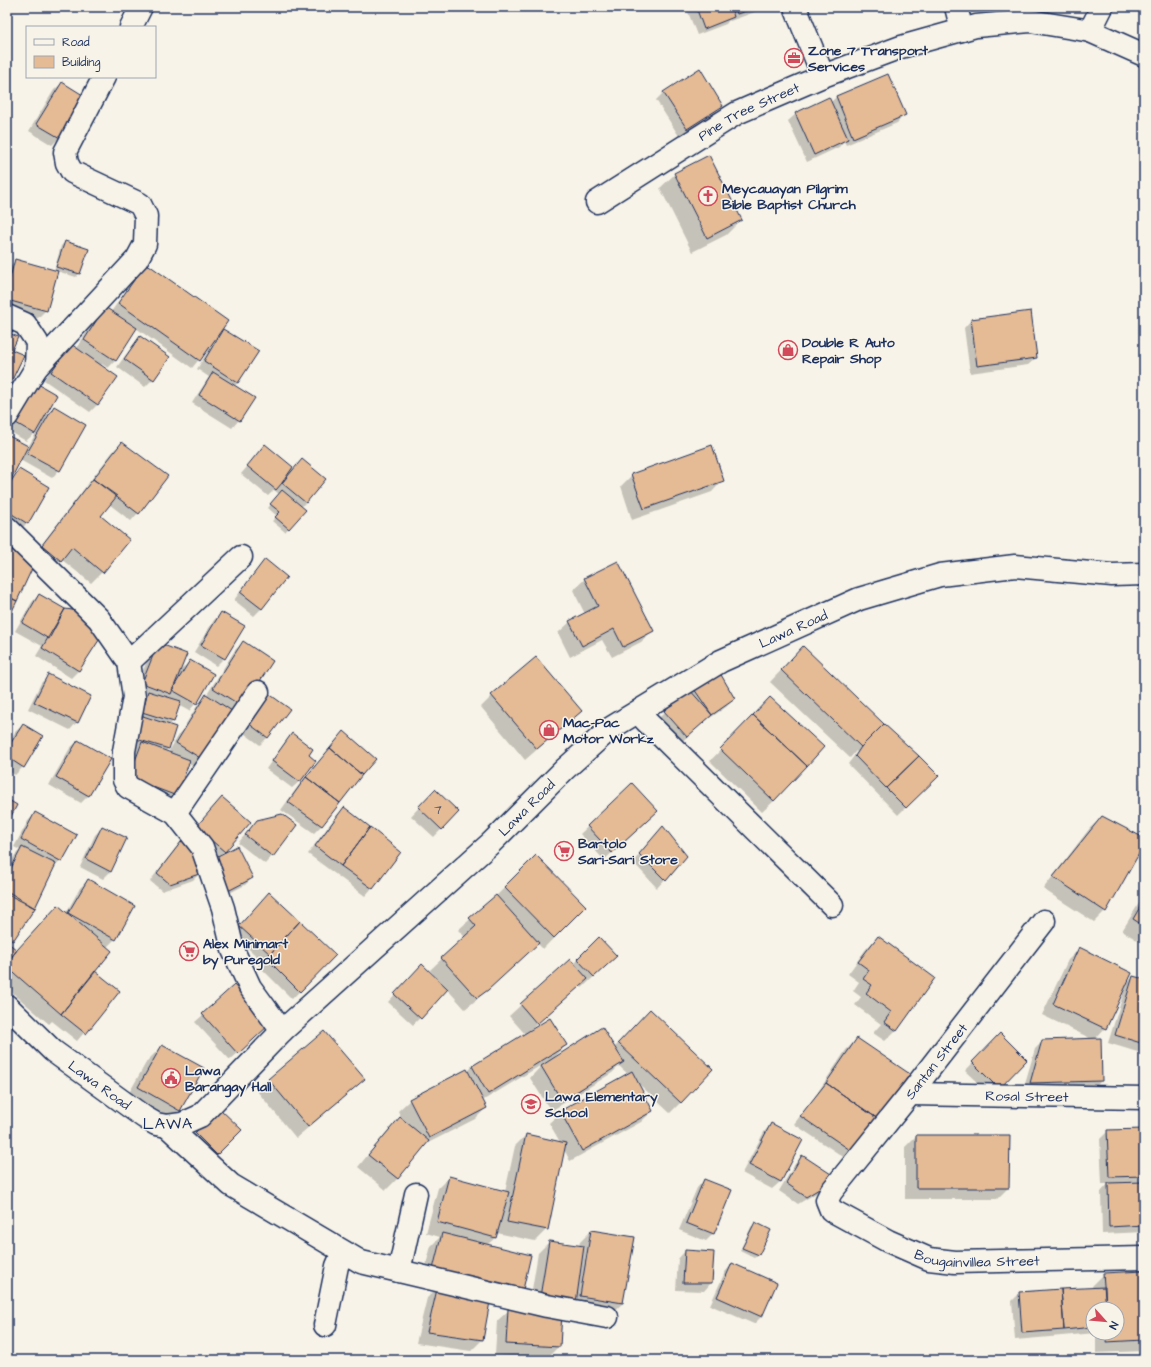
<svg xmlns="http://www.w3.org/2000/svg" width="1151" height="1367" font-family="'Architects Daughter',sans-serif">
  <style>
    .shadow { fill: #0003; fill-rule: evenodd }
    .building { fill: #e5bb95; stroke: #1b2f5e }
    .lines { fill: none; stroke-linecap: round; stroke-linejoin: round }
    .minor-casing { stroke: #1b2f5e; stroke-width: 25 }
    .minor { stroke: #f7f3e8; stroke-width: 22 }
    .labels { text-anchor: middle; stroke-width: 3; stroke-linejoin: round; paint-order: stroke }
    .number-label { font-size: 12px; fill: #4e526c }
    .poi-label { font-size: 14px; font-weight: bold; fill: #1b2f5e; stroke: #f7f3e8; text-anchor: start }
    .street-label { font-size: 14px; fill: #1b2f5e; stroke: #f7f3e8 }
    .quarter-label { font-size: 16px; letter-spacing: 1px; fill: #1b2f5e; stroke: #f7f3e8 }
  </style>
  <rect width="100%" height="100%" fill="#f7f3e8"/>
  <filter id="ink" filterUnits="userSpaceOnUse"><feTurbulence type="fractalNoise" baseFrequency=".025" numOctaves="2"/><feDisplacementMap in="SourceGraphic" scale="8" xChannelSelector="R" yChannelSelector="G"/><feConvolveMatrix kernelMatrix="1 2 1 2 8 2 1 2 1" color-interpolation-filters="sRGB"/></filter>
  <g filter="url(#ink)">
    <!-- shadow -->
    <path class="shadow" d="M686 7H769L730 21 729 20 726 24 697 35Z
      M888 75 904 115 897 123 846 145 844 141 839 147 807 162 788 121 796 114 830 103 836 97Z
      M62 83 85 97 59 138 52 145 29 131 54 90Z
      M664 92 722 105 715 113 679 136 656 100Z
      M675 174 741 220 726 235 692 252 660 188Z
      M65 242 87 249 79 274 76 277 57 271 46 310 38 318 7 309V272L8 268 16 260 54 271 61 246Z
      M139 272 217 336 224 330 238 383 234 386 239 420 232 428 192 403 209 377 197 369 207 353 205 352 192 368 136 328 115 361 108 368 102 364 100 366 97 405 90 412 44 380 63 352 76 349 98 315 111 312Z
      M971 320 1036 358 1028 365 970 373 964 328Z
      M7 333 11 350 12 380 7 384Z
      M140 337 168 357 153 379 145 387 117 367 133 345Z
      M54 408 59 470 52 478 20 460 11 479 19 471 27 523 20 530 7 523V436L28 447 38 430 26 441 7 430V418H43Z
      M122 443 138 513 131 521 109 504 99 516 102 572 91 583 61 559 49 571 32 557 114 450Z
      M265 446 294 469 302 461 306 502 301 507 304 510 285 532 272 521 277 516 268 508 279 494 274 490 268 496 241 474Z
      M632 475 723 480 712 492 632 520 621 486Z
      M265 561 262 608 254 616 234 600 258 568Z
      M617 562 653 630 641 642 612 657 602 640 570 657 558 633 570 622 585 614 573 590 585 579Z
      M39 595 79 670 71 678 36 656 42 646 15 631 32 602Z
      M222 613 244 626 224 658 216 666 194 652 214 620Z
      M243 643 272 661 197 768 188 763 176 795 169 803 122 786 135 751 137 749 126 745 146 695 135 690 151 651 179 672 190 661 196 703 189 711 178 705 173 721 169 726 175 728 168 749 165 752 173 755 169 751 199 703 206 696 235 650Z
      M792 659 937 776 898 815 848 764 857 752 856 751 850 758 770 682Z
      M48 676 77 722 70 730 28 709 41 683Z
      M695 690 734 699 726 707 704 722 679 744 658 719 665 712Z
      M492 696 581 711 525 760 481 707Z
      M288 710 268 737 260 745 237 728Z
      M1144 723V807L1139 805Z
      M746 724 774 801 762 812 710 761Z
      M23 725 42 737 23 767 15 775 7 770V746L15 732Z
      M292 734 307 755 300 781 292 788 266 769 285 742Z
      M337 740 375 759 321 826 314 833 281 810 299 785Z
      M78 741 110 759 88 796 81 803 49 785 70 748Z
      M632 785 649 819 604 860 580 834Z
      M222 798 224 851 220 855 252 878 245 885 220 898 189 835Z
      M428 798 458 812 434 837 411 816Z
      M344 809 400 852 372 888 365 896 308 854 336 816Z
      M36 813 61 861 53 868 34 908 9 945 17 951 66 913 80 888 88 880 115 939 107 947 94 972 118 992 77 1041 52 1021 49 1024 7 988V870L15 855 20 850 14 847 28 821Z
      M1102 817 1144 839V843L1105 911 1094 922 1043 889 1090 828Z
      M257 821 272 856 265 864 238 843Z
      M103 827 111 871 103 879 80 867 95 835Z
      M663 827 686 856 657 888 633 862Z
      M188 835 201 872 193 880 162 891 150 881 181 841Z
      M536 857 585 906 543 949 537 943 475 1001 465 1009 447 989 413 1025 388 1002 415 973 435 978 436 977 430 970 465 937 458 930 493 899Z
      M1144 895V944L1122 931Z
      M262 901 335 955 292 999 258 965 262 961 232 934Z
      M878 937 896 1030 885 1041 873 1033 881 1024 855 1005 861 997 853 991 859 982 848 974 866 949Z
      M599 938 604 967 582 988 580 985 529 1031 566 1045 553 1059 614 1048 639 1022 681 1102 670 1113 638 1083 652 1111 641 1122 570 1161 564 1149 547 1229 535 1241 497 1233 496 1237 487 1245 489 1300 482 1340 471 1351 416 1343 427 1298 437 1288 421 1284 431 1246 440 1237 426 1233 438 1188 449 1177 505 1192 515 1146 526 1135 560 1142 549 1123 561 1112 628 1074 619 1066 612 1073 551 1111 530 1078 543 1064 482 1101 486 1108 475 1119 424 1145 397 1179 386 1190 358 1167 389 1129 400 1118 403 1121 398 1111 410 1100 467 1072 472 1067 526 1035 509 1016 570 960 573 964Z
      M1079 949 1126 984 1133 977 1144 980V1054L1108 1043 1123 995 1121 994 1105 1028 1094 1040 1101 1081 1094 1088 1023 1090 1035 1049 1043 1041 1094 1040 1042 1015 1068 960Z
      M203 1015 261 1032 230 1060 195 1022Z
      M324 1033 364 1079 352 1090 296 1138 257 1091 268 1080Z
      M1000 1035 1025 1060 991 1095 965 1071Z
      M857 1039 908 1075 848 1160 794 1124 816 1095 846 1050Z
      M162 1046 179 1110 165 1125 124 1102 147 1061Z
      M219 1109 240 1130 209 1161 188 1141Z
      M771 1124 801 1140 780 1182 772 1189 742 1173 764 1132Z
      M1144 1130V1232L1102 1234 1101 1192 1108 1184H1102L1100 1139 1108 1131Z
      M916 1136 1008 1188 997 1199H905V1147Z
      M802 1156 828 1186 798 1204 779 1191 795 1164Z
      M704 1180 713 1234 706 1241 679 1230 697 1188Z
      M755 1224 770 1231 758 1255 754 1258 740 1251 751 1227Z
      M591 1231 623 1303 611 1314 561 1313 559 1346 547 1358 495 1355 497 1321 509 1310 529 1308 538 1253 549 1242 579 1246 580 1242Z
      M685 1251 711 1283 704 1291 676 1290 678 1259Z
      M732 1264 762 1316 754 1324 710 1305 725 1272Z
      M1144 1272V1351L1096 1353V1333L1015 1340 1012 1301 1020 1293 1093 1289 1092 1286 1104 1274ZM1093 1309H1117V1333H1093Z"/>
    <!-- building -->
    <path class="building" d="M696 7H731L734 17 704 29Z
      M735 7H758L737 14Z
      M700 68 723 106 687 129 663 92Z
      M888 74 906 115 853 138 836 96Z
      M62 82 86 97 60 138 36 124Z
      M829 97 848 139 814 155 795 113Z
      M709 155 742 220 707 238 674 173Z
      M65 241 89 249 80 274 56 267Z
      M15 259 58 271 47 311 7 300V289Z
      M146 263 228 321 200 361 118 303Z
      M105 307 137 328 116 361 84 340Z
      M1031 311 1037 358 977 366 971 319Z
      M223 329 259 351 238 383 204 361Z
      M7 332 18 337 12 350 24 355 12 380 7 378Z
      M140 336 170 357 154 380 124 359Z
      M71 344 118 377 98 405 51 372Z
      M213 372 255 398 240 421 199 395Z
      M31 380 57 395 35 434 9 419Z
      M54 406 86 425 60 471 27 453Z
      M7 435 28 446 7 487Z
      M122 442 168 476 139 514 93 479Z
      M265 444 293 467 282 483 276 490 247 466Z
      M712 445 724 481 644 509 631 474Z
      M302 459 326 479 306 503 282 483Z
      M19 469 49 487 28 524 7 511V488Z
      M93 479 117 496 101 516 130 540 103 573 72 547 61 561 42 545Z
      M282 490 306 510 289 529 275 517 280 512 270 504Z
      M7 546 36 560 17 601 7 596Z
      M265 559 287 577 262 609 240 592Z
      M618 561 654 631 623 647 614 629 582 646 569 621 598 606 584 578Z
      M39 594 65 609 49 639 22 623Z
      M7 596 17 601 7 621Z
      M65 609 80 611 101 637 79 671 42 648Z
      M221 612 245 626 225 659 201 645Z
      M243 641 273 661 243 707 213 688Z
      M158 643 187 654 171 694 142 683Z
      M803 646 884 724 861 747 781 670Z
      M536 657 582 711 537 749 491 695Z
      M190 660 214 674 197 704 172 690Z
      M720 673 735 699 712 715 694 689Z
      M48 674 91 696 78 723 34 702Z
      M689 689 712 715 687 737 664 711Z
      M148 691 181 701 174 722 142 712Z
      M265 691 290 709 268 738 244 720Z
      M206 694 235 713 205 761 176 743Z
      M770 697 824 747 807 766 753 715Z
      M140 715 176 727 169 749 133 738Z
      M753 715 807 766 774 801 720 749Z
      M23 724 43 736 24 768 7 757V749Z
      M884 724 919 756 886 788 855 756 861 747Z
      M344 731 376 759 362 775 330 748Z
      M292 733 313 749 309 755 316 761 300 782 272 761Z
      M78 740 111 759 89 796 56 777Z
      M142 742 190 760 177 796 129 778Z
      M330 748 362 775 340 803 306 777Z
      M919 756 939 776 906 808 886 788Z
      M306 777 340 803 322 826 288 802Z
      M632 783 658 811 612 853 587 826Z
      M435 789 459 812 442 830 418 807Z
      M222 797 251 822 225 852 196 827Z
      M7 799 17 805 7 824Z
      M344 807 370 827 341 866 315 846Z
      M35 812 77 835 62 862 21 839Z
      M282 814 297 825 273 857 245 835 257 820Z
      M1102 816 1144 838V845L1106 912 1053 877Z
      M102 826 127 838 111 872 86 859Z
      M663 826 687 856 666 881 639 854Z
      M370 827 401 852 373 889 341 866Z
      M188 833 202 873 170 884 157 873Z
      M237 846 253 878 228 891 212 859Z
      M22 847 56 864 35 908 7 894V876Z
      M536 855 586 906 554 938 504 887Z
      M88 879 135 906 116 940 68 913Z
      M7 891 35 908 13 941 7 938Z
      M269 892 300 921 270 954 239 926Z
      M496 895 539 943 488 990 477 998 441 958 476 926 469 918Z
      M1144 900V926L1133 919Z
      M58 905 112 951 61 1014 7 967V963L17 950Z
      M300 921 336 955 300 992 265 957 270 954Z
      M878 936 935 978 897 1031 884 1022 891 1012 866 993 872 985 863 979 869 970 858 962Z
      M599 937 617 956 594 977 577 959Z
      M7 942 17 950 7 963Z
      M1079 947 1132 973 1106 1029 1053 1004Z
      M570 959 588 979 537 1024 520 1004Z
      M422 964 448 989 421 1019 394 994Z
      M95 971 120 991 86 1034 61 1014Z
      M1133 976 1144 979V1044L1115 1035Z
      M234 985 270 1024 238 1054 202 1014Z
      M650 1009 713 1069 681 1103 618 1043Z
      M550 1018 567 1045 488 1094 472 1066Z
      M602 1027 624 1062 562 1101 541 1066Z
      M324 1031 365 1079 308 1127 268 1079Z
      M1000 1033 1027 1060 999 1089 972 1062Z
      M857 1038 910 1074 878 1119 826 1083Z
      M1101 1038 1102 1081 1030 1083 1042 1040Z
      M162 1045 204 1068 180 1111 138 1087Z
      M467 1069 487 1108 429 1138 409 1099Z
      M632 1071 653 1111 582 1151 560 1111Z
      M826 1083 878 1119 856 1154 800 1116Z
      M219 1108 242 1130 217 1155 195 1133Z
      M400 1117 429 1141 398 1179 368 1155Z
      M771 1123 803 1140 781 1182 749 1165Z
      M1144 1129V1176L1109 1177 1107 1130Z
      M526 1134 566 1143 548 1230 507 1222Z
      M916 1135H1010L1009 1188H916Z
      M802 1155 837 1178 806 1197 786 1183Z
      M449 1176 509 1192 496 1238 437 1222Z
      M704 1179 732 1190 714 1234 686 1223Z
      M1144 1182V1225L1109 1227 1108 1183Z
      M755 1222 771 1230 759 1255 742 1248Z
      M591 1230 635 1237 623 1303 580 1296Z
      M442 1233 531 1255 522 1294 432 1273Z
      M549 1241 584 1246 576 1303 540 1297Z
      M685 1250 714 1252 712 1283H683Z
      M732 1263 777 1283 762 1317 717 1297Z
      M1144 1271V1340L1106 1342 1107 1333H1117V1309H1106L1103 1273Z
      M438 1285 491 1296 483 1340 427 1332Z
      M1105 1287 1106 1309H1093V1327L1064 1330 1061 1289Z
      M1061 1289 1064 1330 1022 1333 1019 1292Z
      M508 1309 562 1312 560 1347 506 1344Z"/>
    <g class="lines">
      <!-- minor casing -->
      <g class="minor-casing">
        <g id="minor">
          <path d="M795 7 823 76"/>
          <path d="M956 7 962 30"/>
          <path d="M131 27 141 7"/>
          <path d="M1090 31 1102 7"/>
          <path id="s1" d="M597 202 737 113 823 76 901 47 976 26 1030 21 1079 29 1090 31 1144 55"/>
          <path d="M7 316 25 324 37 342 36 368 7 416"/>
          <path d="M36 368 137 259 145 244 146 216 140 204 72 172 67 163 65 152 104 77"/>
          <path d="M7 528 99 619 129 662 134 697 124 751V780L128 787 175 813 202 847 223 908 233 950 250 987 282 1031"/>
          <path d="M129 662 241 557"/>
          <path d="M638 712 646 721 832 905"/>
          <path d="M175 813 258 692"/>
          <path id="s2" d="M1044 921 910 1094 831 1192 827 1200 831 1210 888 1241 929 1259 955 1262 1144 1258"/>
          <path id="s3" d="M7 1006 53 1051 144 1117 156 1124 167 1126 182 1124 200 1116 282 1031 491 843 565 769 611 728 721 661 859 599 940 575 1015 566 1112 575 1144 574"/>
          <path id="s4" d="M910 1094 1144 1098"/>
          <path d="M167 1126 231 1185 361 1262 547 1306 607 1317"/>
          <path d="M399 1271 416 1194"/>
          <path d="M325 1325 337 1266 343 1252"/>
        </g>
      </g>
      <!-- minor -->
      <use href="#minor" class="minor"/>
    </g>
  </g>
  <!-- icons -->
  <defs>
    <g id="office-ring" transform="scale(1)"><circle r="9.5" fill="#f7f3e8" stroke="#d1495b" stroke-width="1.5"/><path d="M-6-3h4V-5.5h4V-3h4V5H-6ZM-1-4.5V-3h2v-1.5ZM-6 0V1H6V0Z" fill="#d1495b"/></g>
    <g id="church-ring" transform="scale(1)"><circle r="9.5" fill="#f7f3e8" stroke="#d1495b" stroke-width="1.5"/><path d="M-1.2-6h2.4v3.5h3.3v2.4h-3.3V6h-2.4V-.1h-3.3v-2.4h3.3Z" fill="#d1495b"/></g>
    <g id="shop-ring" transform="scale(1)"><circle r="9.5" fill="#f7f3e8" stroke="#d1495b" stroke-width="1.5"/><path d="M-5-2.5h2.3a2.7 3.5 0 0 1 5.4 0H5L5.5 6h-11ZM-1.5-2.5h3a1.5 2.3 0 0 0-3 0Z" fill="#d1495b"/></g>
    <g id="supermarket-ring" transform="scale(1)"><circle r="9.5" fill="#f7f3e8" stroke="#d1495b" stroke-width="1.5"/><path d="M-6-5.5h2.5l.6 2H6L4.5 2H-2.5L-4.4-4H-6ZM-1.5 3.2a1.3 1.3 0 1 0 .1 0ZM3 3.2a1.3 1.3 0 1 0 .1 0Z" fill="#d1495b"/></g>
    <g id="civic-ring" transform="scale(1)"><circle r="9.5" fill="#f7f3e8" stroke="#d1495b" stroke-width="1.5"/><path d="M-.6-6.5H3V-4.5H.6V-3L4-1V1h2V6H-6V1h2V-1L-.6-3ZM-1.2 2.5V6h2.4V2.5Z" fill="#d1495b"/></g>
    <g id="school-ring" transform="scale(1)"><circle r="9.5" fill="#f7f3e8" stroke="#d1495b" stroke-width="1.5"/><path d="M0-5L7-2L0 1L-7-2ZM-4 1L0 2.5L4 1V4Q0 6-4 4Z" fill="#d1495b"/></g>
  </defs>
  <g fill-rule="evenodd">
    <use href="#office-ring" x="794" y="58"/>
    <use href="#church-ring" x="708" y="196"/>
    <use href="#shop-ring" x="788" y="350"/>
    <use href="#shop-ring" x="549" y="730"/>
    <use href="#supermarket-ring" x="564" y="851"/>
    <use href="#supermarket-ring" x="189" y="951"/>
    <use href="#civic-ring" x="171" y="1078"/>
    <use href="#school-ring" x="531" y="1104"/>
  </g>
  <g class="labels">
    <!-- number labels -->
    <g class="number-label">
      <text x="438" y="814">7</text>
    </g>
    <!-- poi labels -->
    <g class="poi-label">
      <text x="808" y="55">Zone 7 Transport<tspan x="808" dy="16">Services</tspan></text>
      <text x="722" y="193">Meycauayan Pilgrim<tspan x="722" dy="16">Bible Baptist Church</tspan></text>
      <text x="802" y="347">Double R Auto<tspan x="802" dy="16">Repair Shop</tspan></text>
      <text x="563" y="727">Mac-Pac<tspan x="563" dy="16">Motor Workz</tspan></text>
      <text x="578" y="848">Bartolo<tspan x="578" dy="16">Sari-Sari Store</tspan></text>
      <text x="203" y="948">Alex Minimart<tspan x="203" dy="16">by Puregold</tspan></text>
      <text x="185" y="1075">Lawa<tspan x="185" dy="16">Barangay Hall</tspan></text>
      <text x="545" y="1101">Lawa Elementary<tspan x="545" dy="16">School</tspan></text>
    </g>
    <!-- street labels -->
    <g class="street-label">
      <text dy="5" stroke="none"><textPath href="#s1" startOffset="177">Pine Tree Street</textPath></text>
      <text dy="5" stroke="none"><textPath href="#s3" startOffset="1010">Lawa Road</textPath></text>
      <text dy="5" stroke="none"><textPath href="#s3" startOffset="686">Lawa Road</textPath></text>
      <text transform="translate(936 1061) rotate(-52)" y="5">Santan Street</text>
      <text dy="5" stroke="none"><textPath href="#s3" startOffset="122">Lawa Road</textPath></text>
      <text dy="5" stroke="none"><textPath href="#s4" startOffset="117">Rosal Street</textPath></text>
      <text dy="5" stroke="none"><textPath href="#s2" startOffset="522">Bougainvillea Street</textPath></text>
    </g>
    <!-- quarter labels -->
    <g class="quarter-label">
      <text x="168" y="1129">LAWA</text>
    </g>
  </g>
  <!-- margin -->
  <rect width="1151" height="1367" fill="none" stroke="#f7f3e8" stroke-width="24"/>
  <rect x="12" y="12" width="1127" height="1343" fill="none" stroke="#1b2f5e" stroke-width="1.5" filter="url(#ink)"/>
  <!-- legend -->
  <rect x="26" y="26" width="130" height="52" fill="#f7f3e8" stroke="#9fa5b1"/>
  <rect x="34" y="39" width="20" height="6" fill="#f7f3e8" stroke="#9fa5b1"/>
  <text x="62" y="46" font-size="12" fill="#1b2f5e">Road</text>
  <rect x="34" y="56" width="20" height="12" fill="#e5bb95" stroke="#9fa5b1"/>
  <text x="62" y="66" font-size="12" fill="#1b2f5e">Building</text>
  <!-- north arrow -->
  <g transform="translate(1105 1321) rotate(117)"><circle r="19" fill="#f7f3e8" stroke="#9fa5b1"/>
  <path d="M0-3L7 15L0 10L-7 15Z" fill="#d1495b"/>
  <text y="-6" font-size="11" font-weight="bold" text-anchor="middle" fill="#1b2f5e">N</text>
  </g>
</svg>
